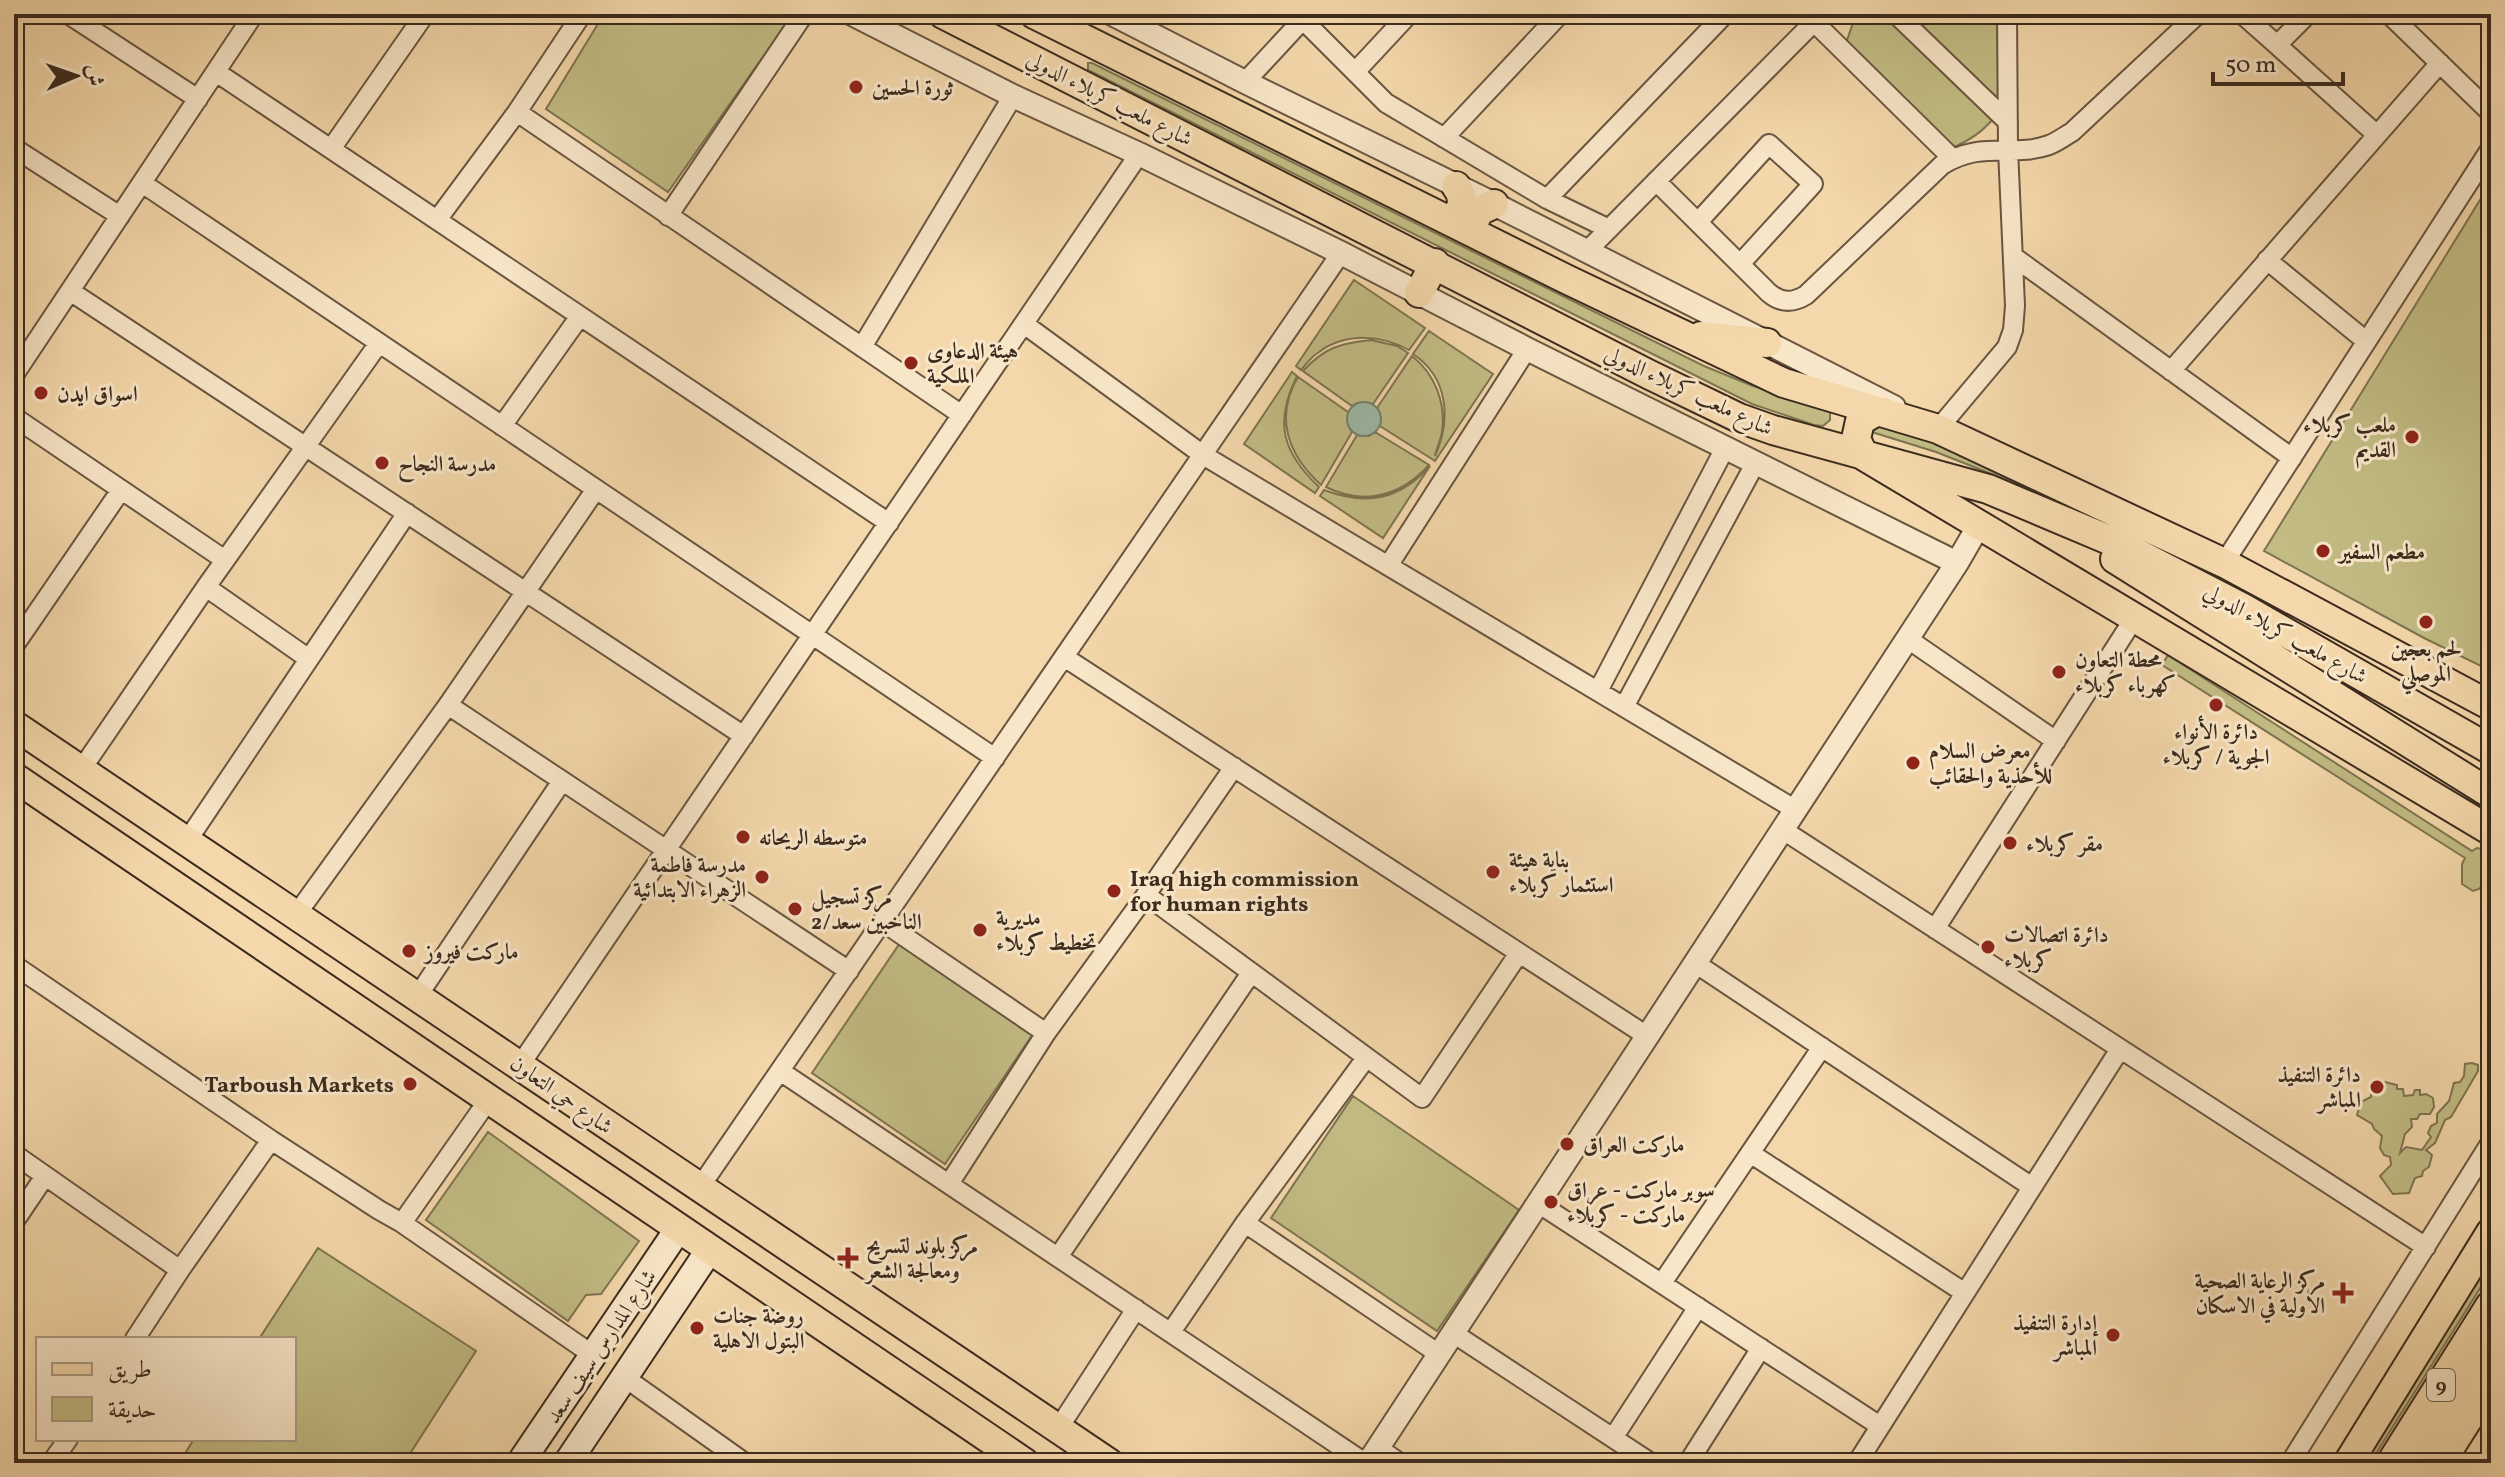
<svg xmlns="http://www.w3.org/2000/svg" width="2505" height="1477" font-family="Vollkorn,Amiri,serif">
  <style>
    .green { fill: #c2bc84; stroke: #7e7451; stroke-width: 2 }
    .water { fill: #9cbaa8; stroke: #758171; stroke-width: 2 }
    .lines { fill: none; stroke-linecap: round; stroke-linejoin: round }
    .minor-casing { stroke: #695641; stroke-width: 22 }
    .tertiary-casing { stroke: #695641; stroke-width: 26 }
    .secondary-casing { stroke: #3b2b1e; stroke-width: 30 }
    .primary-casing { stroke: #3b2b1e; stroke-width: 32 }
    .trunk-casing { stroke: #3b2b1e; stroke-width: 34 }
    .minor { stroke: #f8e6c8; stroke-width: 18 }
    .tertiary { stroke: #f8e6c8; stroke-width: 22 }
    .secondary { stroke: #f8e6c8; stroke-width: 26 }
    .primary { stroke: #f4d8ab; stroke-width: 28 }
    .trunk { stroke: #f4d8ab; stroke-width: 30 }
    .poi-dot { fill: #8f2418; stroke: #f8e6c8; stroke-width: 3 }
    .labels { text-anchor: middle; stroke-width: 6; stroke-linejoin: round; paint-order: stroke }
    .shield { fill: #f8e6c8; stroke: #746351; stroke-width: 2 }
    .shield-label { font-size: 20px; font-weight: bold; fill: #3b2b1e }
    .poi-label { font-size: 22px; font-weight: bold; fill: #3b2b1e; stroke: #f8e6c8; text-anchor: start }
    .street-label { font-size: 22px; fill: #3b2b1e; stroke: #f8e6c8 }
  </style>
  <rect width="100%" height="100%" fill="#f4d8ab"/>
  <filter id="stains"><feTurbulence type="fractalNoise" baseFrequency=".0025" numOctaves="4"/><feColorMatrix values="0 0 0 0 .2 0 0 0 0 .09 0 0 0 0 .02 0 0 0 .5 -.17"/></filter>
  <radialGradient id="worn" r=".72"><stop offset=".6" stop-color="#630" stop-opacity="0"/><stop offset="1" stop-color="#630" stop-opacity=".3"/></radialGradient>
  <!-- green -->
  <path class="green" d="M604 14H793L668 192 546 109Z
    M1856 14H1904L1920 29 1933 14H2000L2004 107C1984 130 1977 137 1950 149L1844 49Z
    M1088 63H1092L1704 366 1753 386 1830 410V420L1823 426 1814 425 1752 404 1088 70Z
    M2491 182V671L2424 638 2264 551Z
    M1354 280 1425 328 1409 350C1382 335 1346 332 1319 352 1312 356 1306 364 1301 370L1296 366Z
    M1429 331 1493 374 1435 461 1380 426 1381 418 1377 408 1412 356C1435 374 1446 403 1442 432 1441 440 1436 449 1435 456 1451 420 1449 378 1413 354Z
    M1371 340 1397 346 1408 353 1373 404 1357 403 1352 406 1303 371C1324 348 1340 343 1371 340Z
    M1292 372 1297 376C1274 422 1282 452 1319 487L1315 493 1244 444Z
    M1298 377 1348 412 1349 427 1352 432 1321 485C1288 455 1274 417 1298 377Z
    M1881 417 2063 502 1936 452 1875 433 1869 429Z
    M1375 432 1429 465C1401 496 1364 506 1326 487L1357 435 1369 436Z
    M1430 466 1383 538 1320 496 1324 490C1367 506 1399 500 1430 466Z
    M2168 655 2472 851 2477 848 2486 850 2491 855V876L2479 889 2473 891 2462 884V864L2465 858 2162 665Z
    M900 943 1033 1034 945 1164 812 1073Z
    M2472 1063 2478 1065V1071L2451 1117 2445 1120 2435 1143 2426 1150 2432 1155 2429 1167 2423 1171 2422 1176 2415 1178 2409 1193 2393 1194 2380 1176 2391 1165 2390 1157 2384 1155 2380 1148 2382 1136 2374 1129 2372 1124 2357 1115 2361 1102 2371 1097V1088L2375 1084 2383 1085 2385 1082 2397 1085V1089H2403L2404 1096 2413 1095 2415 1090H2420V1095L2426 1094 2433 1098 2434 1107 2430 1114H2420L2417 1119H2411L2412 1127 2405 1134 2400 1153 2406 1147 2422 1150 2431 1137 2428 1133 2431 1126 2437 1123V1114L2449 1101 2454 1083 2460 1082 2464 1076 2465 1064Z
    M1353 1096 1519 1210 1437 1331 1271 1218Z
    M488 1132 639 1241 601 1294 586 1295 568 1321 426 1220Z
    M318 1248 476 1351 404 1463H179L194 1439H294V1339H259Z
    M2491 1261V1271L2370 1463H2363Z"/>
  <!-- water -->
  <path class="water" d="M1347 419a17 17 0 1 1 34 0a17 17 0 1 1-34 0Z"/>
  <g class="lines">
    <!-- minor casing -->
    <g class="minor-casing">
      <path id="minor" d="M68 14 198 99
        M1812 14 1814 22 1952 158
        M1902 14 1899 17 2008 122
        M2242 14 2277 45 2308 14
        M2389 14 2491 113
        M1303 20 1386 103 1547 199 1609 229
        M2277 45 2377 135
        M216 72 889 523
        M1355 72 1409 14
        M1245 82 1308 14
        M517 112 962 415
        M1444 138 1560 14
        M14 148 120 216
        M331 149 425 14
        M1656 181 1769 293C1781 303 1793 303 1806 295L1942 165C1982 140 2012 158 2049 145 2057 142 2065 136 2072 132L2198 14
        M142 183 995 758
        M1547 199 1725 14
        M668 216 804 14
        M437 220 517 112 582 14
        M1698 222 1769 144 1813 184 1740 264
        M1586 252 1814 22
        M2014 257 2292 458
        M2267 260 2366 341
        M70 291 744 736
        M1024 324 1203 455 1796 810
        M862 347 1013 96
        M2171 371 2440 63
        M14 375 254 14
        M14 417 225 560
        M502 426 580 316
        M1938 429 2007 347 2013 330 2015 306 2008 149 2007 14
        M2224 563 2491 148
        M1388 566 1527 349
        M206 587 309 659
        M1908 639 2056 741
        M14 646 121 490
        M1064 657 1647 1036
        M1598 691 1725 448
        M448 705 849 971
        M1624 707 1756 462
        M81 770 206 587 379 343
        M1783 830 2426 1247
        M187 841 407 513
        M1146 895 1422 1098 1519 953
        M296 915 448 705 596 489
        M883 922 1046 1033
        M1935 929 2135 617
        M1695 963 2032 1187
        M14 965 271 1140 379 1210 402 1223 489 1099
        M417 997 562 781
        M520 1065 1139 154
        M780 1071 1365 1463
        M1750 1153 1965 1293
        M14 1154 180 1270
        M949 1184 1046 1033 1141 902 1234 767
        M700 1187 1341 253
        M1538 1203 1880 1426
        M14 1222 45 1176
        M402 1223 593 1355
        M1245 1223 1439 1354
        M1058 1257 1251 973
        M1662 1283 1822 1047
        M1171 1332 1245 1223 1366 1058
        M1453 1333 1651 1463
        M135 1339 180 1270 271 1140
        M624 1377 745 1463
        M1058 1429 1136 1309
        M1613 1438 1698 1307
        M1378 1448 1400 1463
        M51 1463 68 1439
        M1688 1463 1761 1348
        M1857 1463 2120 1049
        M2290 1463 2491 1142"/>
    </g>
    <!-- tertiary casing -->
    <g class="tertiary-casing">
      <path id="tertiary" d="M852 14 1013 96 1139 154 1341 253 1527 349 1957 563
        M1112 14 1245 82 1494 204 1894 407
        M1368 1463 1957 563 1979 525"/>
    </g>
    <!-- secondary casing -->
    <g class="secondary-casing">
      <path id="secondary" d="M520 1463 679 1228
        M567 1463 710 1249"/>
    </g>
    <!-- primary casing -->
    <g class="primary-casing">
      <path id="primary" d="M943 14 1650 375 1739 418 1773 430 1988 489 2121 545 2243 608 2491 750
        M1034 14 1566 279 1784 383 1938 429 2224 563 2491 706
        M1449 220C1463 212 1466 199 1456 186
        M1475 233 1474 222 1479 211 1494 204
        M1419 293 1435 263
        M1701 336 1767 343
        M1884 412H1875L1860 421 1856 439 1864 456 2491 831
        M2115 559 2491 794
        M14 725 1109 1463
        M14 777 1025 1463
        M2348 1463 2491 1232
        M2440 1463 2491 1383"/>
    </g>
    <!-- trunk casing -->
    <g class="trunk-casing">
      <path id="trunk" d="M2392 1463 2491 1306
        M2420 1463 2491 1350"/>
    </g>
    <!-- minor -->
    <use href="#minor" class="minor"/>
    <!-- tertiary -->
    <use href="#tertiary" class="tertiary"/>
    <!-- secondary -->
    <use href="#secondary" class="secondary"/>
    <!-- primary -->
    <use href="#primary" class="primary"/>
    <!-- trunk -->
    <use href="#trunk" class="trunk"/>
  </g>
  <!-- markers -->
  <g class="poi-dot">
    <circle cx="856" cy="87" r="8"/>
    <circle cx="911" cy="363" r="8"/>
    <circle cx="41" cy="393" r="8"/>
    <circle cx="2412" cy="437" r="8"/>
    <circle cx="382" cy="463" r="8"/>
    <circle cx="2323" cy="551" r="8"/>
    <circle cx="2426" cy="622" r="8"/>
    <circle cx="2059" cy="672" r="8"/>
    <circle cx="2216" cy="705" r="8"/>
    <circle cx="1913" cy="763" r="8"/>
    <circle cx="743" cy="837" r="8"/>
    <circle cx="2010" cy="843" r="8"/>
    <circle cx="1493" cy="872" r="8"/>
    <circle cx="762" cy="877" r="8"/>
    <circle cx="1114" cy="891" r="8"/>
    <circle cx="795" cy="909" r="8"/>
    <circle cx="980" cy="930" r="8"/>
    <circle cx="1988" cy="947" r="8"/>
    <circle cx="409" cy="951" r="8"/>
    <circle cx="410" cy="1084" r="8"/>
    <circle cx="2377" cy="1087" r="8"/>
    <circle cx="1567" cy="1144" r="8"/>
    <circle cx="1551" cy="1202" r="8"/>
    <path d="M844 1246h8v8h8v8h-8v8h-8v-8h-8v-8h8z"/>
    <path d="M2339 1281h8v8h8v8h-8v8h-8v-8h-8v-8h8z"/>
    <circle cx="697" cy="1328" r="8"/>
    <circle cx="2113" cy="1335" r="8"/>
  </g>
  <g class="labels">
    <!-- shield labels -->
    <rect class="shield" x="2427" y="1369" width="28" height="32" rx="6"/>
    <g class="shield-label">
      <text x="2441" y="1392">9</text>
    </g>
    <!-- poi labels -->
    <g class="poi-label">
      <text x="872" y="95">ثورة الحسين</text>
      <text x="927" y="358">هيئة الدعاوى<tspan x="927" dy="25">الملكية</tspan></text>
      <text x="57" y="401">اسواق ايدن</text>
      <text x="2396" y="432" text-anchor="end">ملعب كربلاء<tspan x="2396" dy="25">القديم</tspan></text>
      <text x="398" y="471">مدرسة النجاح</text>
      <text x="2339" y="559">مطعم السفير</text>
      <text x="2426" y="656" text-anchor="middle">لحم بعجين<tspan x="2426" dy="25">الموصلي</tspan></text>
      <text x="2075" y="667">محطة التعاون<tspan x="2075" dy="25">كهرباء كربلاء</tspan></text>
      <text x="2216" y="739" text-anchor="middle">دائرة الأنواء<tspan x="2216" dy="25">الجوية / كربلاء</tspan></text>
      <text x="1929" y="758">معرض السلام<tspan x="1929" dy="25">للأحذية والحقائب</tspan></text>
      <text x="759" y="845">متوسطه الريحانه</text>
      <text x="2026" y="851">مقر كربلاء</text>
      <text x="1509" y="867">بناية هيئة<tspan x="1509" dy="25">استثمار كربلاء</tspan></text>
      <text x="746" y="872" text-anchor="end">مدرسة فاطمة<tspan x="746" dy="25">الزهراء الابتدائية</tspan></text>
      <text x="1130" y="886">Iraq high commission<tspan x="1130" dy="25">for human rights</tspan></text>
      <text x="811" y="904">مركز تسجيل<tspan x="811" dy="25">الناخبين سعد/2</tspan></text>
      <text x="996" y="925">مديرية<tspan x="996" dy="25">تخطيط كربلاء</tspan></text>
      <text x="2004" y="942">دائرة اتصالات<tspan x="2004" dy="25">كربلاء</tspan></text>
      <text x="425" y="959">ماركت فيروز</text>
      <text x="2361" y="1082" text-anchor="end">دائرة التنفيذ<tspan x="2361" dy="25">المباشر</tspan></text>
      <text x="394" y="1092" text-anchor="end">Tarboush Markets</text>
      <text x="1583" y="1152">ماركت العراق</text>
      <text x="1567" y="1197">سوبر ماركت - عراق<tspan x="1567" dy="25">ماركت - كربلاء</tspan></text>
      <text x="866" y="1253">مركز بلوند لتسريح<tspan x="866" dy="25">ومعالجة الشعر</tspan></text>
      <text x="2325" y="1288" text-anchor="end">مركز الرعاية الصحية<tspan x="2325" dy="25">الاولية في الاسكان</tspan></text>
      <text x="713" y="1323">روضة جنات<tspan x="713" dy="25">البتول الاهلية</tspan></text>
      <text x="2097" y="1330" text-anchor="end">إدارة التنفيذ<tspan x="2097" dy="25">المباشر</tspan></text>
    </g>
    <!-- street labels -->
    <g class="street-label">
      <text transform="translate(1110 98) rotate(27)" y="8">شارع ملعب كربلاء الدولي</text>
      <text transform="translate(1689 390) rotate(25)" y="8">شارع ملعب كربلاء الدولي</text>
      <text transform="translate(2286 633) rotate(29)" y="8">شارع ملعب كربلاء الدولي</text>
      <text transform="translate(562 1094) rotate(35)" y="8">شارع حي التعاون</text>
      <text transform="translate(600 1346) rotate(-56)" y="8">شارع المدارس سيف سعد</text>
    </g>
  </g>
  <!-- margin -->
  <rect width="2505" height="1477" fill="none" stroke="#f4d8ab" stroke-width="48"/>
  <rect x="16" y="16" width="2473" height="1445" fill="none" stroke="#3b2b1e" stroke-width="4"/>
  <rect x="24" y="24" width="2457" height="1429" fill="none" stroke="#3b2b1e" stroke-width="2"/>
  <!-- legend -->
  <rect x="36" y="1337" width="260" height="104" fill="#f8e6c8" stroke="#ac9b84" stroke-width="2"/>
  <rect x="52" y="1363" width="40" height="12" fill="#f4d8ab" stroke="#ac9b84" stroke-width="2"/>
  <text x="108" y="1377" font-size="24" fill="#3b2b1e">طريق</text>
  <rect x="52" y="1397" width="40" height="24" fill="#c2bc84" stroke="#ac9b84" stroke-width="2"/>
  <text x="108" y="1417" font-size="24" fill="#3b2b1e">حديقة</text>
  <!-- north arrow -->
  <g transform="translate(76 76) rotate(88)" stroke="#f8e6c8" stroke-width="6" paint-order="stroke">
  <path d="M0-6L14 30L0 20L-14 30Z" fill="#3b2b1e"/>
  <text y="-12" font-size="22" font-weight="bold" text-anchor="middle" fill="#3b2b1e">ش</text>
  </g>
  <!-- scale -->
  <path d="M2213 72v12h130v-12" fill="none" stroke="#3b2b1e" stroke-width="4"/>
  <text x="2225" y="72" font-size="24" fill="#3b2b1e" stroke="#f8e6c8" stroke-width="6" paint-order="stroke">50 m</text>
  <rect width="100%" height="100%" filter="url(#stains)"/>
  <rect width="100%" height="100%" fill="url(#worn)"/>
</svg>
